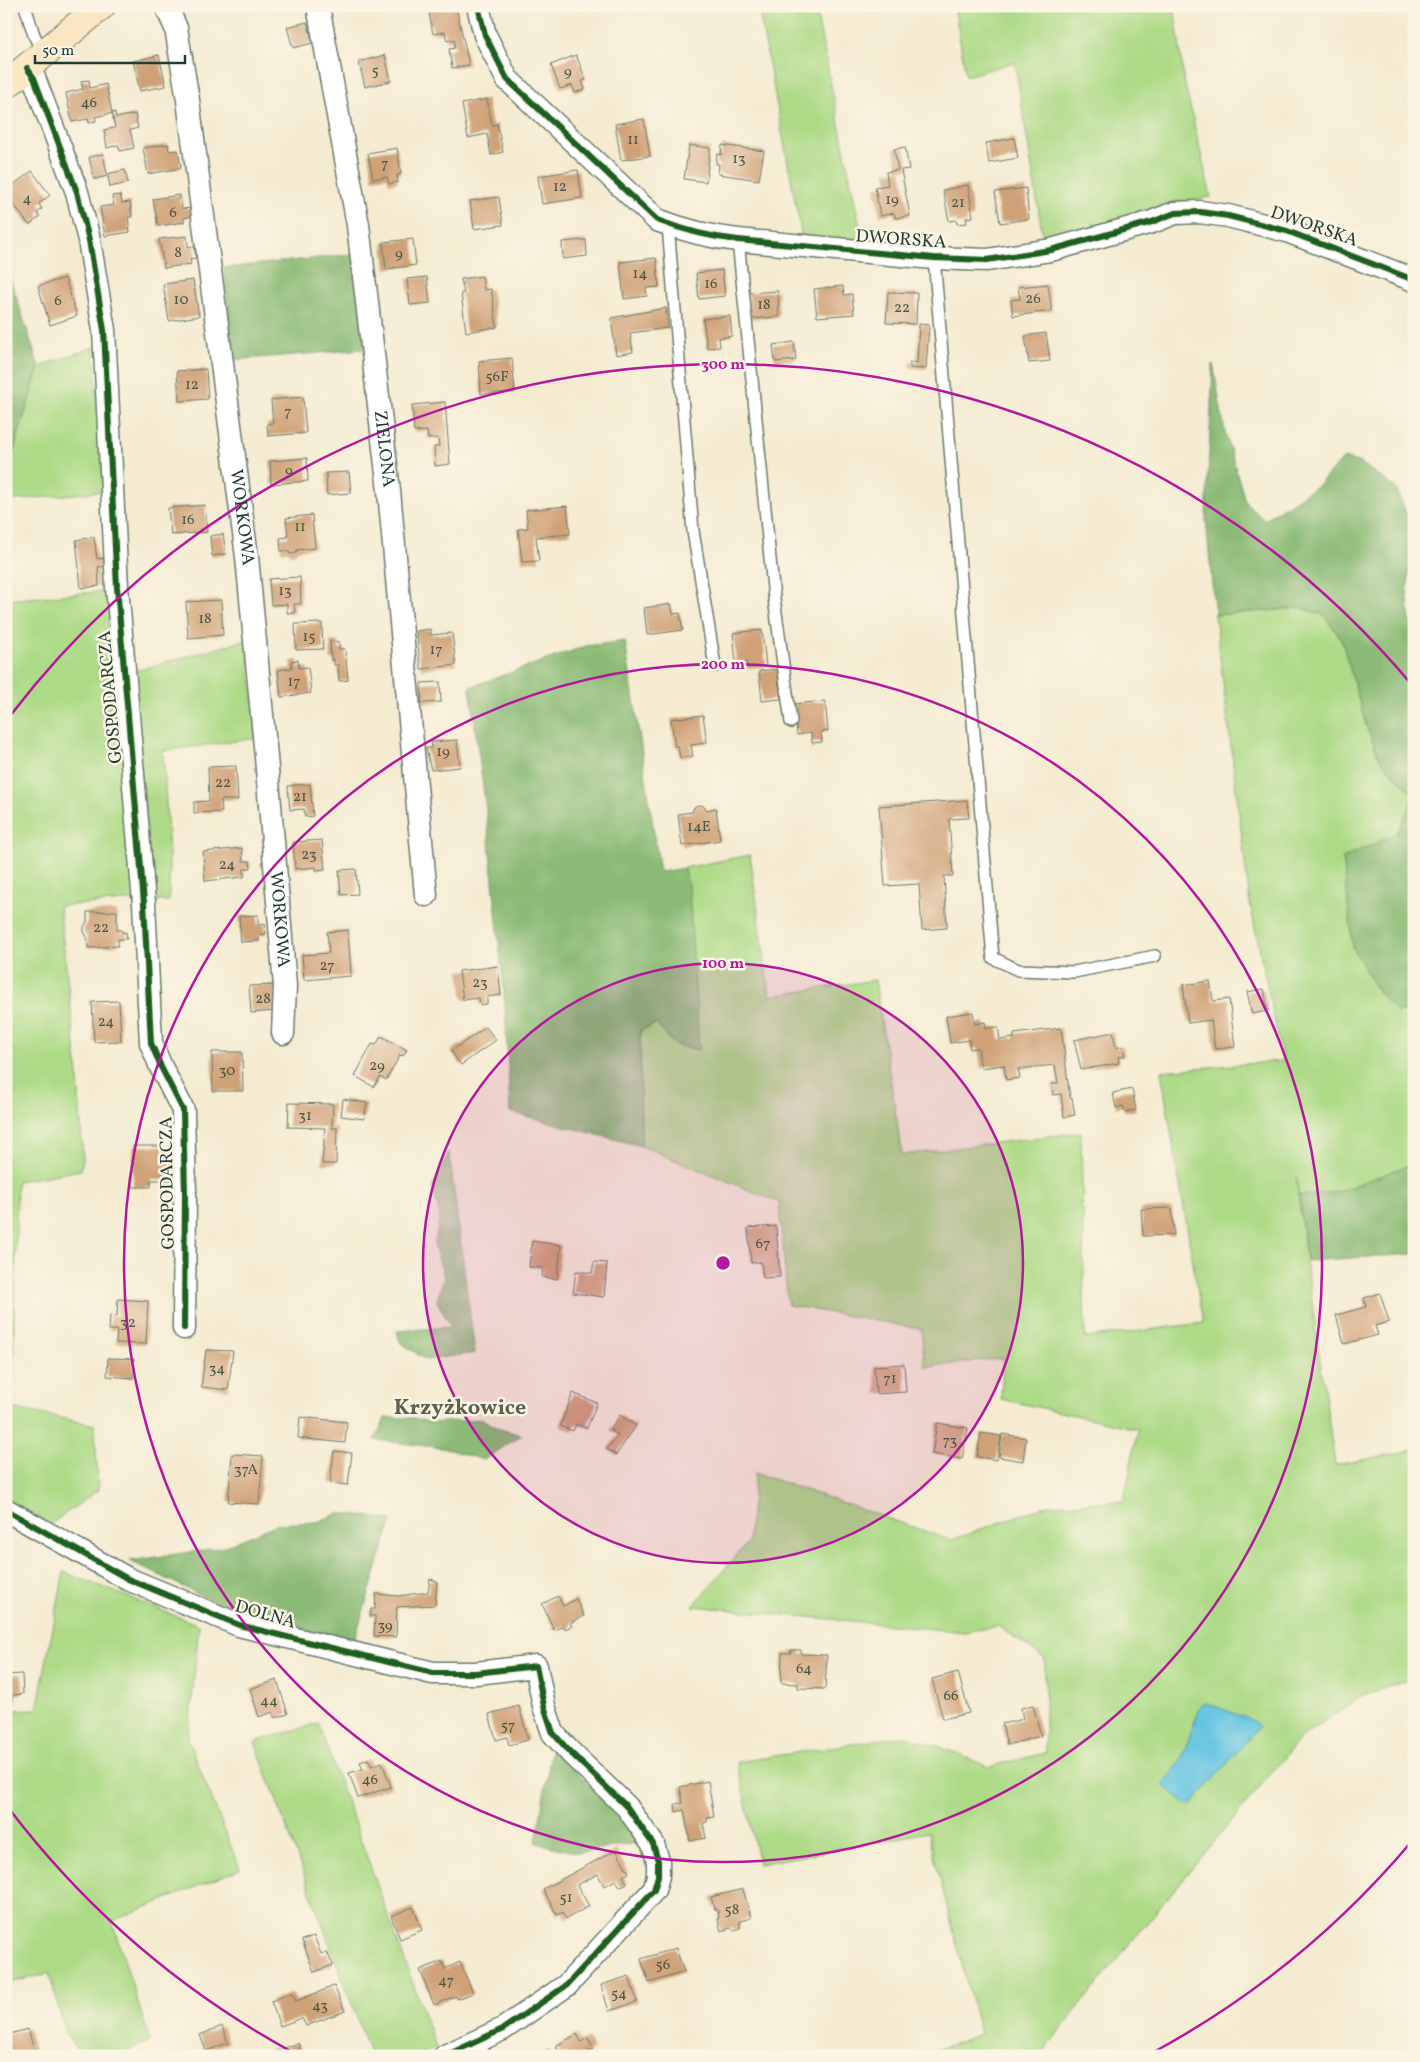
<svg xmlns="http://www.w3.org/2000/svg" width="1420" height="2062" font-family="Vollkorn,serif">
	<rect width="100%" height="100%" fill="#fcf5e5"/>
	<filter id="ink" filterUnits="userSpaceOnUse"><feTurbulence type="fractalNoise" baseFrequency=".02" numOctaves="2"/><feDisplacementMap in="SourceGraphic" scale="10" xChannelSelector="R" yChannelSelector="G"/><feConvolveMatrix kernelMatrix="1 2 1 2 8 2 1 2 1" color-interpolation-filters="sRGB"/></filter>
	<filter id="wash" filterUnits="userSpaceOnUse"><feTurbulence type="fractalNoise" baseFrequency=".0096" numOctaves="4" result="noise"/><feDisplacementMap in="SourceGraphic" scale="20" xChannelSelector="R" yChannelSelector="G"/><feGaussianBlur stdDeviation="1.12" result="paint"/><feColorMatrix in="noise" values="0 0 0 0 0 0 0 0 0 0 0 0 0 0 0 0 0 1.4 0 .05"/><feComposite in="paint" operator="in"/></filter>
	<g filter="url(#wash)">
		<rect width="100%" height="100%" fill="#f4ebd1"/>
		<g fill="#adda87" stroke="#668c5e">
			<polygon points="758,6 815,6 863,242 802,237"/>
			<polygon points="954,6 1174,6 1184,80 1211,197 1169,203 1044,244 1015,62 966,76"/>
			<polygon points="94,347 104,491 6,501 6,476 39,367"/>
			<polygon points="108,591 139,900 59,906 77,1063 83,1159 81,1170 17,1181 12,1408 95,1425 98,1490 51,1524 6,1498 6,600"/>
			<polygon points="1301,608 1322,614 1341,638 1367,728 1381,761 1414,795 1398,833 1343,858 1353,948 1396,1012 1414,1011 1414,1163 1337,1192 1299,1196 1296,1177 1306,1261 1335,1465 1414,1450 1414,1678 1364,1695 1302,1736 1117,1959 1040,2056 920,2056 980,2034 928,1832 759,1864 737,1762 902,1736 938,1746 989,1767 1045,1753 1045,1659 998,1626 965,1632 693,1606 748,1542 755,1473 951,1540 1048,1505 1124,1501 1138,1429 1001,1399 1003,1358 925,1367 921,1329 788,1305 779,1202 641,1146 640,1031 656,1023 675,1045 689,887 684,868 750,855 770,996 875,980 902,1155 1081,1132 1085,1338 1203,1323 1161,1071 1283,1061 1250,904 1215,615"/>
			<polygon points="247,640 257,738 163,751 169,854 169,901 154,901 131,672"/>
			<polygon points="64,1572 199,1625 188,1740 240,1869 112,1921 150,2041 116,2056 81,2056 66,2034 49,1973 6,1984 6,1710 37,1709"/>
			<polygon points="318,1723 436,2047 419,2056 371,2056 255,1742"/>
		</g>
		<g fill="#8aba74" stroke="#547c54">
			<polygon points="355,254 365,349 233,360 224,268"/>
			<polygon points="6,265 39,367 6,476"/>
			<polygon points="1213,364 1225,432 1245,501 1264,520 1317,486 1344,458 1361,463 1396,488 1414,533 1414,548 1407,589 1410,622 1414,628 1414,795 1381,761 1367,728 1341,638 1322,614 1301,608 1215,615 1206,520"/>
			<polygon points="625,641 660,872 684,868 689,887 699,1050 675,1045 656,1024 640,1031 641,1146 510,1112 505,1002 486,810 470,687 586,646"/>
			<polygon points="1414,797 1414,1011 1396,1012 1376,989 1353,948 1343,858 1397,833"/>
			<polygon points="449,1152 475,1353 426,1360 400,1342 397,1331 451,1327 437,1301 444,1276 434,1246 440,1216 432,1188"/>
			<polygon points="1414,1163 1414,1254 1306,1261 1299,1196 1337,1192"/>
			<polygon points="385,1418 413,1418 432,1423 482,1419 500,1429 522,1435 484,1460 443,1448 375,1440"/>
			<polygon points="337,1514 349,1514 392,1520 354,1641 242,1615 130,1561 224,1547 278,1524 317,1522"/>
			<polygon points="552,1746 641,1842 578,1853 536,1843"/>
		</g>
		<polygon fill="#63c4e1" stroke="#41808a" points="1204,1702 1254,1721 1259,1727 1189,1807 1162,1784 1180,1763 1200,1707"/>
		<g id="blocks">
			<g fill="#cfa177">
				<polygon points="440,6 456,6 469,65 452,68 449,49 455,48 454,39 447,41 445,32 433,34 428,8"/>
				<polygon points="307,22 313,43 293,48 287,27"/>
				<polygon points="159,55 166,86 140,91 133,61"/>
				<polygon points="385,55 391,81 365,87 359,62"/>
				<polygon points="576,55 586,80 582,81 585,89 575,93 572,85 560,89 551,65"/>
				<polygon points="89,80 90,88 106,84 112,113 95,117 96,121 89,123 88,119 72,122 66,93 83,89 81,81"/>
				<polygon points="487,99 492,125 497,124 503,152 491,155 487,134 468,138 462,104"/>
				<polygon points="115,112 116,118 135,114 138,128 130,130 134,148 120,151 118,145 107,148 104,130 115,128 112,113"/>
				<polygon points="644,119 650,156 621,160 615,124"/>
				<polygon points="1014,138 1018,158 989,163 986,143"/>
				<polygon points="168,144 169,151 178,150 181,168 148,174 143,148"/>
				<polygon points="689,145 710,148 706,182 684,179"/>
				<polygon points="722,145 764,151 759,180 718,174 719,164 716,164 717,154 721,155"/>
				<polygon points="905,147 909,169 901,170 910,216 895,218 894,213 880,216 875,187 888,185 886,172 898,170 894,149"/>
				<polygon points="397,148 401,174 397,175 398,182 389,184 387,177 373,179 368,153"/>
				<polygon points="103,154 107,174 125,170 128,183 110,187 108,176 94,179 89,157"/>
				<polygon points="578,170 582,198 542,204 538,176"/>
				<polygon points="32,171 50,195 39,204 42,209 37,213 40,217 29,225 6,194 6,190"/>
				<polygon points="968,185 973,217 966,218 967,223 957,224 956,220 949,221 943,190"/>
				<polygon points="1026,188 1029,219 1000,223 995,192"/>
				<polygon points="120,195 122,203 130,202 132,217 128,217 130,232 105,236 100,207 114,205 112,196"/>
				<polygon points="180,195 182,209 191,208 192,216 184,218 184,222 158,226 153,199"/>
				<polygon points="499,197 503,225 474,229 470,201"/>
				<polygon points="187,236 188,247 194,246 196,258 190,259 191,264 164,268 159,239"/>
				<polygon points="413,239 416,265 386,269 383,242"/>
				<polygon points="586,240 587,256 563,259 562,242"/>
				<polygon points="656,258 659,287 646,288 647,296 624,299 620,262"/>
				<polygon points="722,270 725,296 699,299 696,273"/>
				<polygon points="482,276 484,290 491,289 497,327 466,332 461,293 464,293 461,279"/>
				<polygon points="427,277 430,303 410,305 407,279"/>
				<polygon points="65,278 77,316 50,325 38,286"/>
				<polygon points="193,280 199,316 169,321 163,284"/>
				<polygon points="1048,284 1052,311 1013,316 1011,300 1020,299 1018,287"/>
				<polygon points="843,286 844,295 852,294 854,314 817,317 814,289"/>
				<polygon points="778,291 779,317 750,319 748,293"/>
				<polygon points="888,292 917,293 916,324 886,323"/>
				<polygon points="666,308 668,328 630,333 633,352 616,355 611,318"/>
				<polygon points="730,316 732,336 719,338 720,347 707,348 703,319"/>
				<polygon points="919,324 929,325 926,369 910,368 910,362 917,363"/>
				<polygon points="1046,333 1050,361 1029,363 1025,336"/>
				<polygon points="794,342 796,360 775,362 773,345"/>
				<polygon points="512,358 515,392 481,394 479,361"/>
				<polygon points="206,369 208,399 179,401 177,371"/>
				<polygon points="303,397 306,433 268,436 267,424 273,423 271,400"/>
				<polygon points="445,402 450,464 435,466 434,447 439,446 438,438 428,439 427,431 414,432 412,405"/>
				<polygon points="307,458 308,481 271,484 270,461"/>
				<polygon points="349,472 351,493 327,495 326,473"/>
				<polygon points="205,505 207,532 171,535 168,508"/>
				<polygon points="567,506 570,534 536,537 539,561 522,562 518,529 528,528 526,510"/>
				<polygon points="312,515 315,548 297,550 296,553 290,554 288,551 281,551 280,538 288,537 286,518"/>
				<polygon points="223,534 226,554 212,556 210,536"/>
				<polygon points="94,537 97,559 106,558 106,566 98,567 99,586 81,588 76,540"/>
				<polygon points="300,577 301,604 294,604 295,613 287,613 287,604 271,605 269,579"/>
				<polygon points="221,600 223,635 188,638 186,602"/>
				<polygon points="671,604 673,614 680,613 683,630 647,635 644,608"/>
				<polygon points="322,623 323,649 296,650 295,624"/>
				<polygon points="430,629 431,635 452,633 456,665 421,669 416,631"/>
				<polygon points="762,630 766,666 747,668 746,661 736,662 733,633"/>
				<polygon points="330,641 339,642 339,649 345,649 348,680 339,681 338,665 334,665 334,660 331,660"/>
				<polygon points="298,660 299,668 308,667 311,693 281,697 278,670 292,668 291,661"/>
				<polygon points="777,669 781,699 762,701 759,671"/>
				<polygon points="440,682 441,702 422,703 421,683"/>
				<polygon points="825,701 828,731 821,732 822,742 812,743 811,733 797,735 794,704"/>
				<polygon points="703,715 707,743 691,745 693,756 680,758 678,746 675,747 671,719"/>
				<polygon points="457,740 460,767 431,770 426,748 432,748 431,742"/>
				<polygon points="236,766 238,800 221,800 222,812 194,813 194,802 209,801 208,767"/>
				<polygon points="310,784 313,816 305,817 304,809 290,810 288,786"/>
				<polygon points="967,800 969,818 949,819 953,876 944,876 947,928 922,930 919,884 885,886 879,806"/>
				<polygon points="702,805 707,810 716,808 720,840 682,846 678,814 692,812 695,806"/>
				<polygon points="322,840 325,869 316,870 316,867 295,869 293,842"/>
				<polygon points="242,848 243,861 250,861 251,868 244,869 244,877 205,881 203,852"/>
				<polygon points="356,869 358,894 341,895 339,870"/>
				<polygon points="117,911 117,930 122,930 122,933 126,932 127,939 118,939 118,946 88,948 87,937 84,932 84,927 87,922 87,912"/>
				<polygon points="258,915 258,925 265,924 266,934 259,935 259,941 241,942 239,916"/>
				<polygon points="348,930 351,976 304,980 302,955 329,953 327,932"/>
				<polygon points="498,966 501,995 487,997 487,1004 480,1005 479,998 463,1000 459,971"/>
				<polygon points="1210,981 1213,1001 1229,999 1235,1047 1215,1049 1211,1020 1188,1023 1183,985"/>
				<polygon points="275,985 276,1011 251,1013 249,986"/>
				<polygon points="1264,989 1268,1011 1252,1014 1247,992"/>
				<polygon points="119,1001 121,1041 94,1042 92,1002"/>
				<polygon points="973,1012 975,1024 985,1022 986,1028 998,1027 1000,1040 1014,1038 1014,1034 1061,1028 1070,1098 1072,1098 1075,1115 1064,1117 1061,1094 1053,1095 1052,1084 1058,1083 1055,1065 1018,1069 1020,1078 1006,1080 1004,1065 981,1068 978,1048 970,1049 969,1040 950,1043 946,1016"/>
				<polygon points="486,1027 496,1040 461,1065 451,1051"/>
				<polygon points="1113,1032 1116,1048 1123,1046 1125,1056 1118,1057 1119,1063 1081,1070 1074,1040"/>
				<polygon points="381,1036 407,1050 403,1056 400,1055 386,1080 380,1077 374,1087 355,1076 372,1044 376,1045"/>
				<polygon points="212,1052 242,1052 243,1091 213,1091"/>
				<polygon points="1132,1089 1136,1110 1125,1112 1123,1106 1116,1108 1113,1093"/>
				<polygon points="343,1099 367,1103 364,1119 341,1116"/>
				<polygon points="289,1103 333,1104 332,1128 337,1128 336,1164 322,1164 325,1128 288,1127"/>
				<polygon points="133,1146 163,1146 163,1154 172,1154 172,1180 151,1180 151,1187 133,1187"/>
				<polygon points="1172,1208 1174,1235 1143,1236 1141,1209"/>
				<polygon points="776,1226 780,1277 763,1278 761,1262 751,1263 748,1228"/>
				<polygon points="532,1241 561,1245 557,1279 542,1277 543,1268 529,1267"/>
				<polygon points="594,1262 607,1263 604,1297 573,1293 576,1271 592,1273"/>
				<polygon points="1380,1293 1389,1322 1375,1326 1378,1335 1344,1344 1336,1315 1366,1307 1364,1298"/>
				<polygon points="118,1299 148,1301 146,1344 116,1343 117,1330 109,1330 110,1315 117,1316"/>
				<polygon points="206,1350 233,1351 228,1390 201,1387"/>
				<polygon points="108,1358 134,1359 133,1378 107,1376"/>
				<polygon points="904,1364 906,1392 876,1394 874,1366"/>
				<polygon points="573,1393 597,1403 587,1428 576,1424 573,1431 560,1426"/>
				<polygon points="620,1415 636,1426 616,1455 607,1449 618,1435 610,1430"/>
				<polygon points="300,1417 347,1422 345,1443 298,1438"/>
				<polygon points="937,1423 968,1428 962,1459 932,1454"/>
				<polygon points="981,1433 1001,1436 997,1460 977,1457"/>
				<polygon points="1002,1434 1026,1438 1023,1461 999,1457"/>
				<polygon points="334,1451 352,1453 348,1485 330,1483"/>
				<polygon points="232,1454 263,1456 259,1504 228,1502"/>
				<polygon points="430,1579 437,1581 435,1605 397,1607 396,1637 374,1636 375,1616 370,1616 371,1609 375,1609 376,1594 398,1596 428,1592"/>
				<polygon points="558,1596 563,1606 576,1599 584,1616 570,1623 572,1626 565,1629 564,1626 554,1630 542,1604"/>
				<polygon points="791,1650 801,1650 801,1654 827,1655 825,1689 798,1688 798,1684 781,1683 782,1653 791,1653"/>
				<polygon points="958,1672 969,1713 943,1719 932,1679"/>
				<polygon points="22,1674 23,1694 12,1695 13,1703 6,1703 6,1675"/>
				<polygon points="277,1680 288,1714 275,1718 273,1712 259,1717 250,1689"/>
				<polygon points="1033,1705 1041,1736 1007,1745 1002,1724 1023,1719 1021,1708"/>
				<polygon points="519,1706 528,1740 509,1745 507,1737 496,1740 489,1714"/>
				<polygon points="368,1759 371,1766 382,1762 391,1787 358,1798 349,1773 363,1769 360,1762"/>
				<polygon points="708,1781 714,1817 707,1818 707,1822 703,1823 706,1838 690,1841 684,1810 676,1812 675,1804 683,1803 680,1787"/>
				<polygon points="616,1850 629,1873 623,1876 627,1883 620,1887 616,1880 604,1886 598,1874 577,1885 589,1906 566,1919 562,1912 557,1915 543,1889"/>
				<polygon points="743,1889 751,1918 740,1921 740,1928 735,1930 731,1928 721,1931 718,1920 719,1916 718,1911 714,1908 711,1897"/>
				<polygon points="413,1907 422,1930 400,1939 391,1916"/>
				<polygon points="314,1936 321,1954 327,1952 333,1965 314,1972 302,1940"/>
				<polygon points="676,1948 684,1972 649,1983 641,1959"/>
				<polygon points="442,1961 445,1969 460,1962 473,1993 457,1999 456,1996 434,2005 420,1970"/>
				<polygon points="629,1976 637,2002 609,2011 601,1985"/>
				<polygon points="334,1986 345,2011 306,2026 302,2018 280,2026 271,2001 292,1993 296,2001"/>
				<polygon points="222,2026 228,2043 206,2051 200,2035"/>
				<polygon points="28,2029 36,2056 6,2056 6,2035"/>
				<polygon points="577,2034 581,2042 588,2038 594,2049 587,2052 589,2056 561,2056 556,2046"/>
				<polygon points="298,2043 303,2056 264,2056"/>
				<polygon points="548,2050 551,2056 537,2056"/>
			</g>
		</g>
	</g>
	<g filter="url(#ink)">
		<use href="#blocks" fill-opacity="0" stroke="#6a7a6b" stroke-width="1"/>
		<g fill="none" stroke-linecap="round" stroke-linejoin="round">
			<g stroke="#6a7a6b" stroke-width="14">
				<g id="service">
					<polyline points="25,6 34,35 43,53"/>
					<polyline points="668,225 693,531 715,666"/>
					<polyline points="738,240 774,598 791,722"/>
					<polyline points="934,258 993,958 1018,970 1074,972 1155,956"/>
				</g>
			</g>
			<g stroke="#6a7a6b" stroke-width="25">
				<g id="minor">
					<path id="s1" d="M 166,6 L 176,28 L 188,100 L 247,557 L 266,757 L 285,986 L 283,1033"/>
					<path id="s2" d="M 318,6 L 358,225 L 389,491 L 426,895"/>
					<path d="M 478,6 L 485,35 L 507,79 L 657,220 C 683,230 709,237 738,240 L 934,258 L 987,260 L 1051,250 L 1152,222 L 1175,213 L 1200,212 L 1228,216 L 1287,231 L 1414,280"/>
					<polyline points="27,68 34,78 77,192 89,240 104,330 117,587 144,903 151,1043 161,1067 183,1110 185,1193 184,1328"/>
					<polyline points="6,1510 128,1579 239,1625 433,1673 476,1673 536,1666 544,1706 553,1733 569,1751 627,1807 653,1844 658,1861 658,1876 654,1890 567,1985 503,2029 445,2056"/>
				</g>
			</g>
			<g stroke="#6a7a6b" stroke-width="30">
				<polyline id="secondary" points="6,85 101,6"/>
			</g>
			<use href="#service" stroke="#fff" stroke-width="11"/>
			<use href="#minor" stroke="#fff" stroke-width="22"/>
			<use href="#secondary" stroke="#fbe6c4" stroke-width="28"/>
			<g stroke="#fcf5e5" stroke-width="9">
				<g id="cycleway">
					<path d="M 478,6 L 485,35 L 507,79 L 657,220 C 683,230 709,237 738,240 L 934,258 L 987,260 L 1051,250 L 1152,222 L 1175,213 L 1200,212 L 1228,216 L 1287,231 L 1414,280"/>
					<polyline points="27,68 34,78 77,192 89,240 104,330 117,587 144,903 151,1043 161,1067 183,1110 185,1193 184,1328"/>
					<polyline points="6,1510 128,1579 239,1625 433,1673 476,1673 536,1666 544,1706 553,1733 569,1751 627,1807 653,1844 658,1861 658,1876 654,1890 567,1985 503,2029 445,2056"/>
				</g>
			</g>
			<use href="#cycleway" stroke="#1b5e20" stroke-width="6"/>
		</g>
	</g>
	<circle cx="723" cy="1263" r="300" fill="#b5179e" fill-opacity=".12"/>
	<g fill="none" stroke="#b5179e" stroke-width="2.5">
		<circle cx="723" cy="1263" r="300"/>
		<circle cx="723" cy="1263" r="599"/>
		<path d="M1412 1841A899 899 0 0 1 1152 2053M294 2053A899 899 0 0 1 10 1810M10 716A899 899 0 0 1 1412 685"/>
	</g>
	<g text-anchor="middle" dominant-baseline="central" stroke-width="5" stroke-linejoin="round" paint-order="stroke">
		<g font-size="15" fill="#4b5645">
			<text x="375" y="71">5</text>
			<text x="568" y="72">9</text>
			<text x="89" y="103">46</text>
			<text x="633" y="140">11</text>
			<text x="739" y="159">13</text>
			<text x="385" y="164">7</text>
			<text x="560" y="187">12</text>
			<text x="27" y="199">4</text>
			<text x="892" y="200">19</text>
			<text x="958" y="203">21</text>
			<text x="173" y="213">6</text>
			<text x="178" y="253">8</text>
			<text x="399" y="254">9</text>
			<text x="640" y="274">14</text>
			<text x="711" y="284">16</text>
			<text x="1033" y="299">26</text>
			<text x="181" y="300">10</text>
			<text x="58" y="301">6</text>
			<text x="764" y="305">18</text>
			<text x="902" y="308">22</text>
			<text x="497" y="377">56F</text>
			<text x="192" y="385">12</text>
			<text x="288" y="412">7</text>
			<text x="289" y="471">9</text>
			<text x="188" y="520">16</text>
			<text x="300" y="527">11</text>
			<text x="285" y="591">13</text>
			<text x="205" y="619">18</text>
			<text x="309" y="637">15</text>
			<text x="436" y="650">17</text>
			<text x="294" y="682">17</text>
			<text x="443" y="752">19</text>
			<text x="223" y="783">22</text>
			<text x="300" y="797">21</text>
			<text x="699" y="827">14E</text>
			<text x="309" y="855">23</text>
			<text x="227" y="865">24</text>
			<text x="101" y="928">22</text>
			<text x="327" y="966">27</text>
			<text x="480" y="983">23</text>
			<text x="263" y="999">28</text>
			<text x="106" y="1022">24</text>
			<text x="377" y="1066">29</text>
			<text x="227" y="1071">30</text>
			<text x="305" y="1116">31</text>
			<text x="763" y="1244">67</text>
			<text x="128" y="1323">32</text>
			<text x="217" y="1369">34</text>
			<text x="890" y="1379">71</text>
			<text x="950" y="1441">73</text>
			<text x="246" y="1470">37A</text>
			<text x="385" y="1626">39</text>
			<text x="804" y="1669">64</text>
			<text x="951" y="1696">66</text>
			<text x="269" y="1701">44</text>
			<text x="508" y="1726">57</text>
			<text x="370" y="1780">46</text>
			<text x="566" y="1898">51</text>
			<text x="732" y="1910">58</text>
			<text x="663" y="1965">56</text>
			<text x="446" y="1981">47</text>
			<text x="619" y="1994">54</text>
			<text x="320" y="2006">43</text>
		</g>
		<g font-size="18" fill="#1f3d34" stroke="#fcf5e5">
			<text transform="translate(1314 227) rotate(19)">DWORSKA</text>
			<text transform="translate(901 240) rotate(4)">DWORSKA</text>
			<text stroke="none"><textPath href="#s2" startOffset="448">ZIELONA</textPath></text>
			<text stroke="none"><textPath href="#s1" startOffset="518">WORKOWA</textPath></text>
			<text transform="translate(111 697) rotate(-95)">GOSPODARCZA</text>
			<text stroke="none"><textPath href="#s1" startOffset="922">WORKOWA</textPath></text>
			<text transform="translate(168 1183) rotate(-91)">GOSPODARCZA</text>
			<text transform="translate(265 1615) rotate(16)">DOLNA</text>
		</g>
		<g font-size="22" font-weight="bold" fill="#5d604b" stroke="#fcf5e5">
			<text x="460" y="1408">Krzyżkowice</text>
		</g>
	</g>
	<circle cx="723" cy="1263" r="8" fill="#b5179e" stroke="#fcf5e5" stroke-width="2.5"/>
	<g font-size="15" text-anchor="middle" font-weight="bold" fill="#b5179e" stroke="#fcf5e5" stroke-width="5" stroke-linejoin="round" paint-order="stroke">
		<text x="723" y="369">300 m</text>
		<text x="723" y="669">200 m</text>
		<text x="723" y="968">100 m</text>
	</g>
	<rect width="1420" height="2062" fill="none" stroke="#fcf5e5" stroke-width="25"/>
	<path d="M35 55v8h150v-8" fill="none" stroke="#1f3d34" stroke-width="2.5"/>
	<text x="42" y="55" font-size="15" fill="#1f3d34" stroke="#fcf5e5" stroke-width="4" paint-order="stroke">50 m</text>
</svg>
